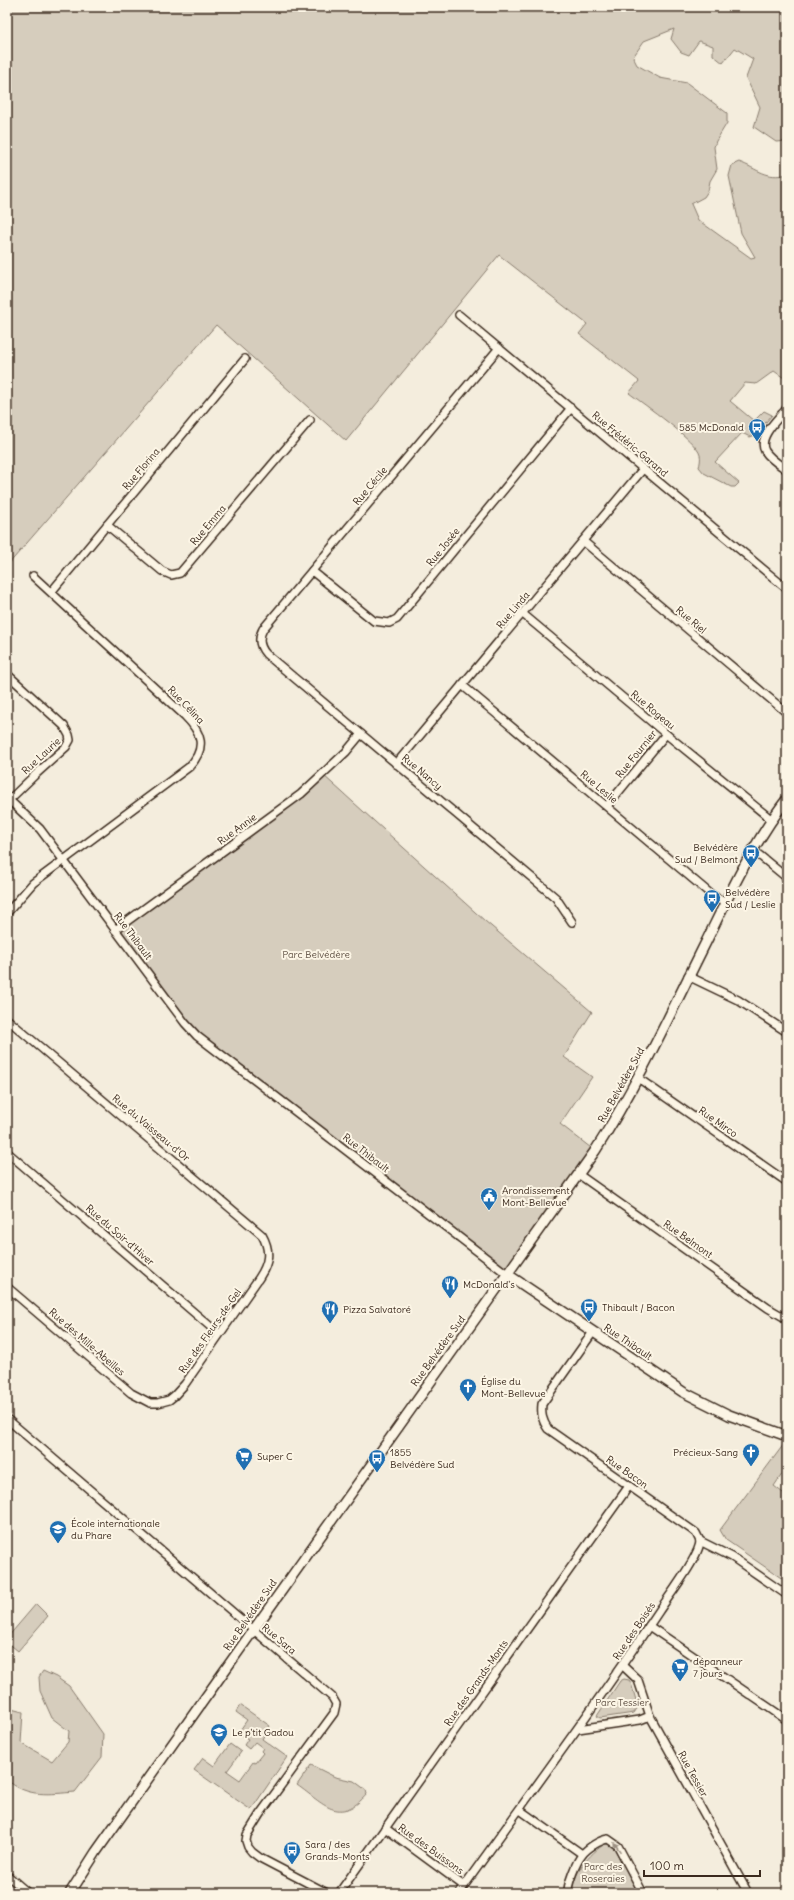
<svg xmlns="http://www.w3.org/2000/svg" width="794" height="1900" font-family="Delius,sans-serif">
	<rect width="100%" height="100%" fill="#f4eddd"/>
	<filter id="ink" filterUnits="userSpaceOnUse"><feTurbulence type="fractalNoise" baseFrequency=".025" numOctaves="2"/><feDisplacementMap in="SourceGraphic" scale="8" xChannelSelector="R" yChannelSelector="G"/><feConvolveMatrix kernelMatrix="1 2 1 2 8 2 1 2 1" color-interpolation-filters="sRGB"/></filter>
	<g filter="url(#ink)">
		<g fill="#d6cdbd" stroke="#887c6e">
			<path d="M 7,7 L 787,7 L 787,141 L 776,142 L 754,127 L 760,107 L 746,78 L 753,59 L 735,48 L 723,63 L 713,55 L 713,46 L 699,41 L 689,55 L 681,52 L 671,39 L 674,29 L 644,41 L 633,57 L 637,65 L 660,78 L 687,83 L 727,113 L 727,123 L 716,141 L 714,147 L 717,169 L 710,181 L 708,191 L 704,197 L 691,204 L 698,220 L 751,258 L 755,257 L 741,233 L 729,176 L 732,165 L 739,162 C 758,169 767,180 787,174 L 787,380 L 774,371 L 756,384 L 745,383 L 730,401 L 754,421 L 764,411 L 772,415 L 755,435 L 750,437 L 742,433 L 715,462 L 739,483 L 735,487 L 731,487 L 704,473 L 699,467 C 700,464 701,458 700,455 C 697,441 642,403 629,393 L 639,381 L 579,334 L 587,324 L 499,255 L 346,441 L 216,325 L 7,566 Z"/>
			<polygon points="323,775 485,921 592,1012 564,1057 592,1077 560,1124 595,1151 507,1274 203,1041 115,930"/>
			<polygon points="784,1444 787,1445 787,1467 774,1486 787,1496 787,1582 726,1540 720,1530"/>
			<polygon points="36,1604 48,1616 18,1651 7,1642 7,1638"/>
			<path d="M 43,1671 L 56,1677 L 69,1686 L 103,1734 L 102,1757 L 75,1792 C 50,1794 28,1798 7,1780 L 7,1708 L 23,1712 L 21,1743 L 52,1761 L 68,1742 L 69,1731 L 52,1718 L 40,1691 L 39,1677 Z"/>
			<polygon points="624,1679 629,1680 631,1683 638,1707 634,1713 600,1718 597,1716 620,1681"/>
			<polygon points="240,1705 270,1726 262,1739 287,1757 251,1810 194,1770 203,1758 214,1766 230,1744 241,1752 227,1771 240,1780 253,1762 255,1763 263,1753 261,1751 263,1748 255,1742 249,1749 244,1745 248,1739 238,1733 247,1720 236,1712"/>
			<path d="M 311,1765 L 335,1777 L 354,1781 L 366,1790 L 367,1794 C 339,1826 324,1804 297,1785 Z"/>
			<path d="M 605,1844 L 610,1844 L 614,1848 L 638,1893 L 573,1893 C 570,1876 591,1852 605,1844 Z"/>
		</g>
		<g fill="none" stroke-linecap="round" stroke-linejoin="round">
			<g stroke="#3b2a1e" stroke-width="10">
				<g id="minor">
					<polyline points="459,315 787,589"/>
					<path d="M 499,348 L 263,629 C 258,638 259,646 266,654 L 556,898 L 572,922"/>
					<path d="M 787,408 C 779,418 757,437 765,451 C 770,459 780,465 787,470"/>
					<polyline points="107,525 162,571 171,575 180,573 310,420"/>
					<polyline points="583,541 787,713"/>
					<polyline points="312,571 374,621 389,623 397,619 571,408"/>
					<polyline points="52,591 245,359"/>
					<polyline points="523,614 666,734 772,820"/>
					<polyline points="7,674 64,726 69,735 70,740 66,747 36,774 9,800"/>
					<polyline points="462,685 713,896 725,902"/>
					<polyline points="396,764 643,469"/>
					<polyline points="7,798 40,829 185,1023 197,1036 507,1274"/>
					<polyline points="607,806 666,734"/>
					<polyline points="753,850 787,878"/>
					<path d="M 7,913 L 33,883 L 189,767 C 207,748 202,733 185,716 L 33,576"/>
					<polyline points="115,930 301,794 346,752 361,734"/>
					<polyline points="688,976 738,1000 787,1032"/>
					<path d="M 7,1019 L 262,1235 C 271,1251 269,1263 259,1278 L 185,1384 L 174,1396 L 169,1400 L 158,1403 L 150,1403 L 131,1393 L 7,1287"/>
					<polyline points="638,1078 787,1182"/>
					<polyline points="7,1152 219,1334"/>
					<polyline points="578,1174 768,1308 787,1319"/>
					<path d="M 593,1332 L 542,1404 C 541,1414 542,1420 548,1429 L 692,1530 L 696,1533 L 700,1541 L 732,1557 L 787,1595"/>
					<polyline points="7,1419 332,1697 336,1704 334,1713 260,1814 247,1835 246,1841 248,1847 252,1852 260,1858 327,1893"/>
					<polyline points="649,1626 787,1720"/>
					<polyline points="623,1666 638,1680 650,1716 748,1893"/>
					<polyline points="578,1729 640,1720 650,1716"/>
					<polyline points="520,1810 582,1854"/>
					<polyline points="385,1828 464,1886"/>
					<polyline points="7,1875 28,1893"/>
					<polyline points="339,1893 629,1486"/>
					<path d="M 459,1893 C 526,1799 595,1707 659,1611 C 669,1596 700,1556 700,1541"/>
					<path d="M 568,1893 C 567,1885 576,1862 582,1855 C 587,1848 600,1840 608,1839 L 618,1846 L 643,1893"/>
				</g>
			</g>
			<g stroke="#3b2a1e" stroke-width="12">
				<g id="tertiary">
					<polyline points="507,1274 683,1392 729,1415 787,1436"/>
					<path d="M 70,1893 L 96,1852 L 220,1677 L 595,1151 C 638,1084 671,1012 706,942 C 730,893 753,843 787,799"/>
				</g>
			</g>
			<use href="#minor" stroke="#fcf5e5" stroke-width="7"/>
			<use href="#tertiary" stroke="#fcf5e5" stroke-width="9"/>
		</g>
		<defs><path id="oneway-solid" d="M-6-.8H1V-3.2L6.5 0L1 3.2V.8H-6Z"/></defs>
		<use fill="#9c9082" href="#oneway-solid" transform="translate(617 1847) rotate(-125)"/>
	</g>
	<defs>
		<g id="bus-pin" transform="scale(0.9)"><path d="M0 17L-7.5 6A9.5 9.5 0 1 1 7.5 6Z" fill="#1f6fb2" stroke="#fcf5e5"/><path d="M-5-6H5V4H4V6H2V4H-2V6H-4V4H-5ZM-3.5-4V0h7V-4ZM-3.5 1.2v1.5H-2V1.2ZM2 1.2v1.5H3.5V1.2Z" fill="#fff"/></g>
		<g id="civic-pin" transform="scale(0.9)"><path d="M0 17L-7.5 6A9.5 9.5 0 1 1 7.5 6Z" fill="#1f6fb2" stroke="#fcf5e5"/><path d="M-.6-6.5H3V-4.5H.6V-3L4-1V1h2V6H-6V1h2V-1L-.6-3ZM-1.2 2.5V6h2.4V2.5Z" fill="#fff"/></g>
		<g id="restaurant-pin" transform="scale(0.9)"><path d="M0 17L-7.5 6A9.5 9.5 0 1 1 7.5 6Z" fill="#1f6fb2" stroke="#fcf5e5"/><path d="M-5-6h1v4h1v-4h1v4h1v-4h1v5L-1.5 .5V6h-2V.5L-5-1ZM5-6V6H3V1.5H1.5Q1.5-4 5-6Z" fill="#fff"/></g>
		<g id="church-pin" transform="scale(0.9)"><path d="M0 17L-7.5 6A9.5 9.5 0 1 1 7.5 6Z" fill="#1f6fb2" stroke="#fcf5e5"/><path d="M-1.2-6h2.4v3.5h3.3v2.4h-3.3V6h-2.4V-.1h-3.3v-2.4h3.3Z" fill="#fff"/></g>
		<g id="supermarket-pin" transform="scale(0.9)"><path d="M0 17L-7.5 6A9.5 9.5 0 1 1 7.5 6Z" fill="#1f6fb2" stroke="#fcf5e5"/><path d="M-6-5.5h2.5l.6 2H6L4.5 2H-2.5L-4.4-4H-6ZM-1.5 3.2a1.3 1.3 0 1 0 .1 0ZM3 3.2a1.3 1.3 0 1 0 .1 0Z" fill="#fff"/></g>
		<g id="school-pin" transform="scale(0.9)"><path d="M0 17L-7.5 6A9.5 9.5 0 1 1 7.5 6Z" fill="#1f6fb2" stroke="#fcf5e5"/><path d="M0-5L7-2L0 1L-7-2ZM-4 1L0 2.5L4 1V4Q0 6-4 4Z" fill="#fff"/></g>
	</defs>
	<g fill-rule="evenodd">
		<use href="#bus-pin" x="757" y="427"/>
		<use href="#bus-pin" x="751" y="853"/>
		<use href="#bus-pin" x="712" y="898"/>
		<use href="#civic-pin" x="489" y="1196"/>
		<use href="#restaurant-pin" x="450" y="1284"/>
		<use href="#bus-pin" x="589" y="1307"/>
		<use href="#restaurant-pin" x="330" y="1309"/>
		<use href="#church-pin" x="468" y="1387"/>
		<use href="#church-pin" x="751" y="1452"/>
		<use href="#supermarket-pin" x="244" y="1456"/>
		<use href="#bus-pin" x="377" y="1458"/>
		<use href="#school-pin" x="58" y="1529"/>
		<use href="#supermarket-pin" x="680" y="1667"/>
		<use href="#school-pin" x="219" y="1732"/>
		<use href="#bus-pin" x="292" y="1850"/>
	</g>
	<g text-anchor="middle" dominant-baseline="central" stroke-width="4" stroke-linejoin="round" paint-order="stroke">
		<g font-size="10" fill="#3b2a1e" stroke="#fcf5e5" text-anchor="start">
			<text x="744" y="427" text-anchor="end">585 McDonald</text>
			<text x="738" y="847" text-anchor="end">Belvédère<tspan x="738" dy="12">Sud / Belmont</tspan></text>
			<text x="725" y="892">Belvédère<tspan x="725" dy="12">Sud / Leslie</tspan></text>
			<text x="502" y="1190">Arondissement<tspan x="502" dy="12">Mont-Bellevue</tspan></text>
			<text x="463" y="1284">McDonald's</text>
			<text x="602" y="1307">Thibault / Bacon</text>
			<text x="343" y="1309">Pizza Salvatoré</text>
			<text x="481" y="1381">Église du<tspan x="481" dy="12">Mont-Bellevue</tspan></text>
			<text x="390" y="1452">1855<tspan x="390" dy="12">Belvédère Sud</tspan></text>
			<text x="738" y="1452" text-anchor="end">Précieux-Sang</text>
			<text x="257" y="1456">Super C</text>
			<text x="71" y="1523">École internationale<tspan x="71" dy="12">du Phare</tspan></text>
			<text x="693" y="1661">dépanneur<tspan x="693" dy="12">7 jours</tspan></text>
			<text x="232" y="1732">Le p'tit Gadou</text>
			<text x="305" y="1844">Sara / des<tspan x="305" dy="12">Grands-Monts</tspan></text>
		</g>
		<g font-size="10" fill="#3b2a1e" stroke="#fcf5e5">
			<text transform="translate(630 444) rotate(40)">Rue Frédéric-Garand</text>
			<text transform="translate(141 469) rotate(-50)">Rue Florina</text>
			<text transform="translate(370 486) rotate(-50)">Rue Cécile</text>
			<text transform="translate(208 525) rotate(-50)">Rue Emma</text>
			<text transform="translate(443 547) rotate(-51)">Rue Josée</text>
			<text transform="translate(513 610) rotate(-50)">Rue Linda</text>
			<text transform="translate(691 620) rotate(40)">Rue Riel</text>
			<text transform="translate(186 705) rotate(46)">Rue Célina</text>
			<text transform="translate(653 710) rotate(40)">Rue Rogeau</text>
			<text transform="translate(636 754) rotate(-51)">Rue Fournier</text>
			<text transform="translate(41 756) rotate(-43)">Rue Laurie</text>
			<text transform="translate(422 772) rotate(40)">Rue Nancy</text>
			<text transform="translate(599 787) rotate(40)">Rue Leslie</text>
			<text transform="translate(237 829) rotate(-36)">Rue Annie</text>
			<text transform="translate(133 936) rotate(53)">Rue Thibault</text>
			<text transform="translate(621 1085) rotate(-61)">Rue Belvédère Sud</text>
			<text transform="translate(718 1122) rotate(35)">Rue Mirco</text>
			<text transform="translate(151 1128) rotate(40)">Rue du Vaisseau-d'Or</text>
			<text transform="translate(366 1153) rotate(38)">Rue Thibault</text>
			<text transform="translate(120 1235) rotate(41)">Rue du Soir-d'Hiver</text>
			<text transform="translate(688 1239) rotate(35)">Rue Belmont</text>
			<text transform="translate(210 1331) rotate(-55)">Rue des Fleurs-de-Gel</text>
			<text transform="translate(87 1342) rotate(41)">Rue des Mille-Abeilles</text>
			<text transform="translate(628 1342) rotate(34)">Rue Thibault</text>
			<text transform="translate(438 1351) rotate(-54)">Rue Belvédère Sud</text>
			<text transform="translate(627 1472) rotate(35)">Rue Bacon</text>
			<text transform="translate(250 1615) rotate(-55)">Rue Belvédère Sud</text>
			<text transform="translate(634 1631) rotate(-56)">Rue des Boisés</text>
			<text transform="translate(279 1639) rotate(40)">Rue Sara</text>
			<text transform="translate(476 1683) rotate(-55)">Rue des Grands-Monts</text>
			<text transform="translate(693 1774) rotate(61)">Rue Tessier</text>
			<text transform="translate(431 1849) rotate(36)">Rue des Buissons</text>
		</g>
		<g font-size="10" fill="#625346" stroke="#fcf5e5">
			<text x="316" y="954">Parc Belvédère</text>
			<text x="622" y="1702">Parc Tessier</text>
			<text x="603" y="1866">Parc des<tspan x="603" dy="12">Roseraies</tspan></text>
		</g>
	</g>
	<rect width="794" height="1900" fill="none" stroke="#fcf5e5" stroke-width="24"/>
	<rect x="12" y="12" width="770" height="1876" fill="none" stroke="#3b2a1e" stroke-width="1.5" filter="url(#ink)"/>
	<path d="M644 1870v6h116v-6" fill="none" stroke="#3b2a1e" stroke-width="2"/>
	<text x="650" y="1870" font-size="12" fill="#3b2a1e" stroke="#fcf5e5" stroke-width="3" paint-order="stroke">100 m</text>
</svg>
